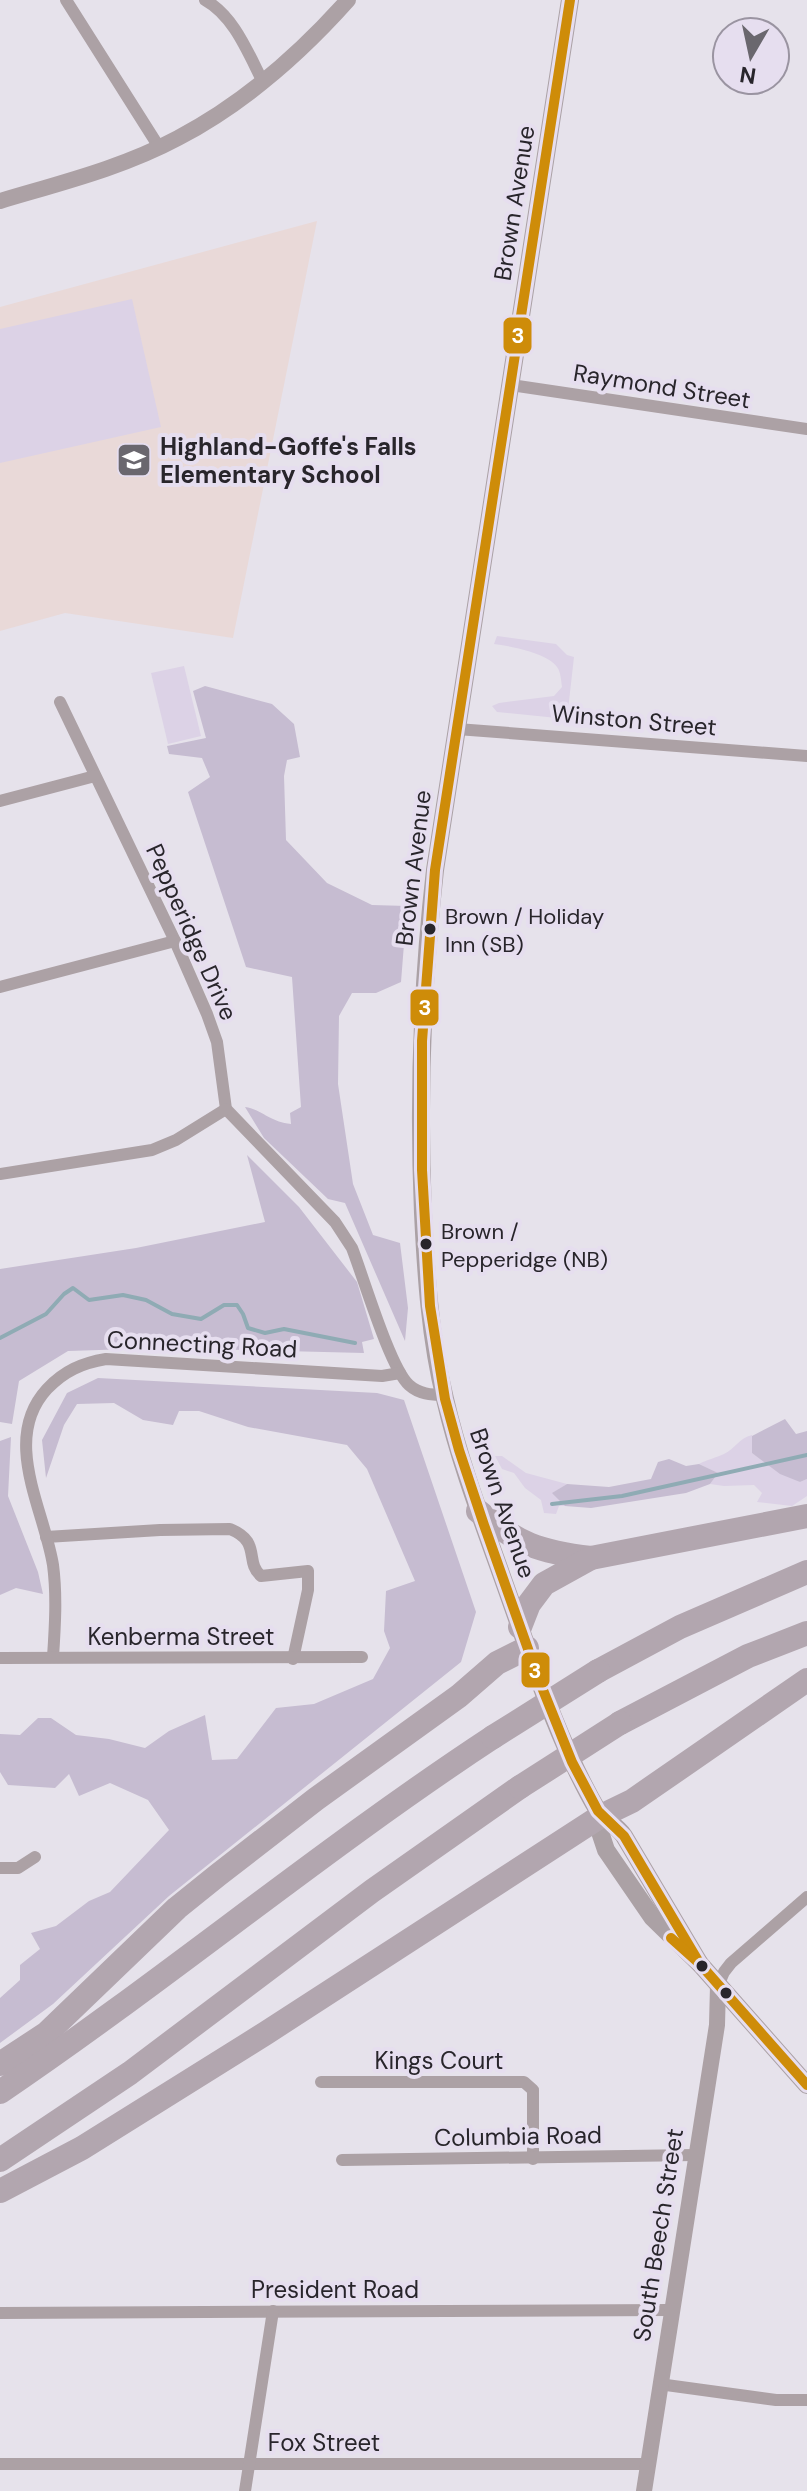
<svg xmlns="http://www.w3.org/2000/svg" width="807" height="2491" font-family="'DM Sans',sans-serif">
	<rect width="100%" height="100%" fill="#e6e2eb"/>
	<polygon fill="#e9d9d8" points="317,221 233,638 65,613 0,631 0,307"/>
	<g fill="#dcd2e6">
		<polygon points="132,299 161,427 0,463 0,329"/>
		<path d="M 497,636 L 556,644 L 567,655 L 574,657 L 567,719 L 497,712 L 492,706 L 499,703 L 554,696 L 562,687 C 561,681 561,672 557,667 C 548,653 510,646 494,644 Z"/>
		<polygon points="184,666 201,736 168,744 151,673"/>
		<path d="M 752,1435 L 752,1453 L 800,1482 L 807,1479 L 807,1496 L 792,1506 L 757,1502 L 762,1493 L 754,1485 L 724,1486 L 710,1484 L 717,1473 L 699,1464 C 708,1459 716,1458 724,1454 C 735,1449 739,1438 752,1435 Z"/>
		<polygon points="495,1456 502,1456 526,1473 567,1484 553,1493 565,1506 559,1506 556,1514 544,1513 541,1500 525,1488 514,1473 502,1469"/>
	</g>
	<g fill="#c6bcd1">
		<path d="M 205,686 L 272,704 L 294,724 L 300,757 L 287,760 L 284,776 L 286,840 L 327,883 L 372,905 L 407,906 L 401,982 L 376,993 L 352,993 L 339,1016 L 338,1084 L 353,1184 L 373,1235 L 400,1243 L 408,1308 L 405,1341 L 345,1203 L 328,1199 L 264,1138 L 245,1107 C 263,1110 268,1121 291,1124 L 290,1113 L 301,1107 L 292,977 L 246,967 L 188,792 L 210,777 L 202,758 L 169,754 L 167,746 L 206,738 L 193,691 Z"/>
		<polygon points="247,1155 299,1207 357,1282 374,1339 362,1342 364,1353 162,1348 68,1351 19,1381 12,1424 0,1422 0,1269 136,1248 265,1222"/>
		<polygon points="98,1378 377,1393 404,1400 476,1612 461,1662 169,1896 53,2004 0,2043 0,1998 20,1980 20,1965 40,1949 31,1933 56,1926 89,1901 110,1892 169,1830 148,1800 110,1783 79,1796 69,1774 55,1788 8,1785 0,1772 0,1734 20,1735 38,1718 51,1718 76,1735 109,1739 145,1748 169,1731 205,1715 212,1760 237,1759 276,1708 314,1704 373,1679 390,1648 384,1631 386,1591 415,1581 367,1469 347,1445 248,1427 199,1411 179,1411 173,1425 143,1420 114,1403 77,1404 64,1425 46,1478 42,1440 67,1393"/>
		<polygon points="785,1419 796,1434 807,1431 807,1479 800,1482 780,1474 752,1453 752,1436"/>
		<polygon points="11,1437 8,1496 38,1572 43,1594 16,1588 0,1595 0,1441"/>
		<polygon points="669,1459 686,1466 699,1464 718,1473 710,1484 686,1493 591,1508 565,1506 552,1493 567,1484 609,1487 651,1479 658,1462"/>
	</g>
	<g fill="none" stroke-linecap="round" stroke-linejoin="round">
		<g stroke="#8fabb4" stroke-width="4">
			<polyline points="0,1338 46,1314 64,1294 73,1288 89,1300 123,1295 146,1300 172,1314 201,1319 224,1305 237,1305 243,1314 248,1328 265,1333 284,1329 355,1343"/>
			<polyline points="552,1504 622,1496 807,1455"/>
		</g>
		<g stroke="#aca1a5" stroke-width="12">
			<polyline points="66,0 159,147"/>
			<path d="M 205,0 C 234,16 248,53 263,82"/>
			<polyline points="511,385 807,429"/>
			<path d="M 60,702 L 175,941 L 207,1014 L 217,1042 L 226,1109 L 335,1222 L 352,1248 C 363,1276 390,1368 409,1385 C 419,1394 431,1395 444,1395"/>
			<polyline points="457,729 807,756"/>
			<polyline points="0,801 95,776"/>
			<polyline points="0,987 175,941"/>
			<polyline points="0,1174 152,1150 176,1140 226,1109"/>
			<path d="M 46,1537 L 160,1530 L 230,1529 C 262,1542 244,1561 261,1576 L 308,1571 L 308,1590 L 293,1659"/>
			<path d="M 53,1657 C 55,1627 57,1595 53,1565 C 44,1509 1,1439 47,1389 C 64,1371 82,1363 106,1359 L 382,1376 L 400,1373"/>
			<polyline points="0,1658 362,1657"/>
			<polyline points="0,1868 18,1868 35,1857"/>
			<polyline points="718,1986 724,1972 731,1963 807,1897"/>
			<polyline points="321,2082 524,2082 533,2090 533,2159"/>
			<polyline points="342,2160 695,2155"/>
			<polyline points="0,2313 671,2310"/>
			<polyline points="659,2384 776,2400 807,2400"/>
			<polyline points="0,2464 648,2464"/>
			<polyline points="245,2491 273,2311"/>
		</g>
		<g stroke="#aca1a5" stroke-width="16">
			<path d="M 0,201 C 60,183 122,168 178,138 C 243,104 299,55 348,0"/>
			<polyline points="644,2491 717,2025 718,1986"/>
		</g>
		<g stroke="#aba1a5" stroke-width="18">
			<path d="M 570,0 L 435,870 C 422,984 418,1098 423,1213 C 426,1275 430,1338 445,1399 C 461,1468 487,1533 510,1599 C 534,1667 562,1750 598,1811 C 604,1821 615,1823 624,1836 L 700,1964"/>
			<polyline points="601,1816 600,1832 606,1850 652,1917 700,1964 807,2085"/>
		</g>
		<g stroke="#b2a6af" stroke-width="24">
			<path d="M 478,1511 C 518,1544 539,1552 591,1558"/>
			<polyline points="520,1627 529,1604 544,1584 591,1558 807,1516"/>
			<polyline points="598,1671 680,1627 807,1572"/>
			<polyline points="620,1723 748,1656 807,1633"/>
			<polyline points="0,2064 47,2033 177,1908 218,1875 316,1799 459,1696 497,1663 527,1648"/>
			<path d="M 0,2092 C 168,1978 324,1848 493,1737"/>
			<polyline points="0,2160 130,2073 372,1891 520,1787"/>
			<polyline points="0,2191 82,2148 266,2033 601,1816 632,1801 807,1680"/>
		</g>
		<g stroke="#b2a6af" stroke-width="24">
			<polyline points="493,1737 598,1671"/>
			<polyline points="520,1787 620,1723"/>
		</g>
		<g stroke="#e6deef" stroke-width="16">
			<g id="bus-1">
				<polyline points="570,0 435,870 422,1041 422,1170 430,1306 445,1399 459,1450 484,1525 539,1680 572,1762 598,1811 624,1836 700,1964"/>
				<polyline points="671,1938 700,1964 807,2085"/>
			</g>
		</g>
		<use href="#bus-1" stroke="#ce8c09" stroke-width="10"/>
	</g>
	<defs>
		<g id="school-square" transform="scale(1.8)"><rect x="-9" y="-9" width="18" height="18" rx="4" fill="#6a676e" stroke="#e6deef"/><path d="M0-5L7-2L0 1L-7-2ZM-4 1L0 2.5L4 1V4Q0 6-4 4Z" fill="#fff"/></g>
	</defs>
	<g fill-rule="evenodd">
		<use href="#school-square" x="134" y="460"/>
	</g>
	<g fill="#28252b" stroke="#e6deef" stroke-width="3">
		<circle cx="430" cy="929" r="7"/>
		<circle cx="426" cy="1244" r="7"/>
		<circle cx="702" cy="1966" r="7"/>
		<circle cx="726" cy="1993" r="7"/>
	</g>
	<g text-anchor="middle" dominant-baseline="central" stroke-width="8" stroke-linejoin="round" paint-order="stroke">
		<g font-size="22" fill="#28252b" stroke="#e6deef" text-anchor="start">
			<text x="445" y="916">Brown / Holiday<tspan x="445" dy="28">Inn (SB)</tspan></text>
			<text x="441" y="1231">Brown /<tspan x="441" dy="28">Pepperidge (NB)</tspan></text>
		</g>
		<g font-size="24" fill="#28252b" stroke="#e6deef">
			<text transform="translate(514 203) rotate(-81)">Brown Avenue</text>
			<text transform="translate(662 386) rotate(9)">Raymond Street</text>
			<text transform="translate(634 720) rotate(5)">Winston Street</text>
			<text transform="translate(413 868) rotate(-83)">Brown Avenue</text>
			<text transform="translate(192 932) rotate(66)">Pepperidge Drive</text>
			<text transform="translate(202 1344) rotate(3)">Connecting Road</text>
			<text transform="translate(503 1503) rotate(71)">Brown Avenue</text>
			<text x="181" y="1636">Kenberma Street</text>
			<text x="439" y="2060">Kings Court</text>
			<text transform="translate(518 2136) rotate(-1)">Columbia Road</text>
			<text transform="translate(658 2235) rotate(-81)">South Beech Street</text>
			<text x="335" y="2289">President Road</text>
			<text x="324" y="2442">Fox Street</text>
		</g>
		<g font-size="24" font-weight="bold" fill="#28252b" stroke="#e6deef" text-anchor="start">
			<text x="160" y="446">Highland-Goffe's Falls<tspan x="160" dy="28">Elementary School</tspan></text>
		</g>
	</g>
	<g stroke="#e6deef" stroke-width="3">
		<rect x="502" y="316" width="31" height="39" rx="8" fill="#ce8c09"/>
		<rect x="409" y="988" width="31" height="39" rx="8" fill="#ce8c09"/>
		<rect x="520" y="1651" width="31" height="38" rx="8" fill="#ce8c09"/>
	</g>
	<g font-size="22" text-anchor="middle" font-weight="bold" fill="#fff">
		<text x="518" y="343">3</text>
		<text x="425" y="1015">3</text>
		<text x="535" y="1678">3</text>
	</g>
	<g transform="translate(751 56) rotate(189)"><circle r="38" fill="#e6deef" stroke="#9a94a1" stroke-width="2"/>
	<path d="M0-6L14 30L0 20L-14 30Z" fill="#6a676e"/>
	<text y="-12" font-size="22" font-weight="bold" text-anchor="middle" fill="#28252b">N</text>
	</g>
</svg>
